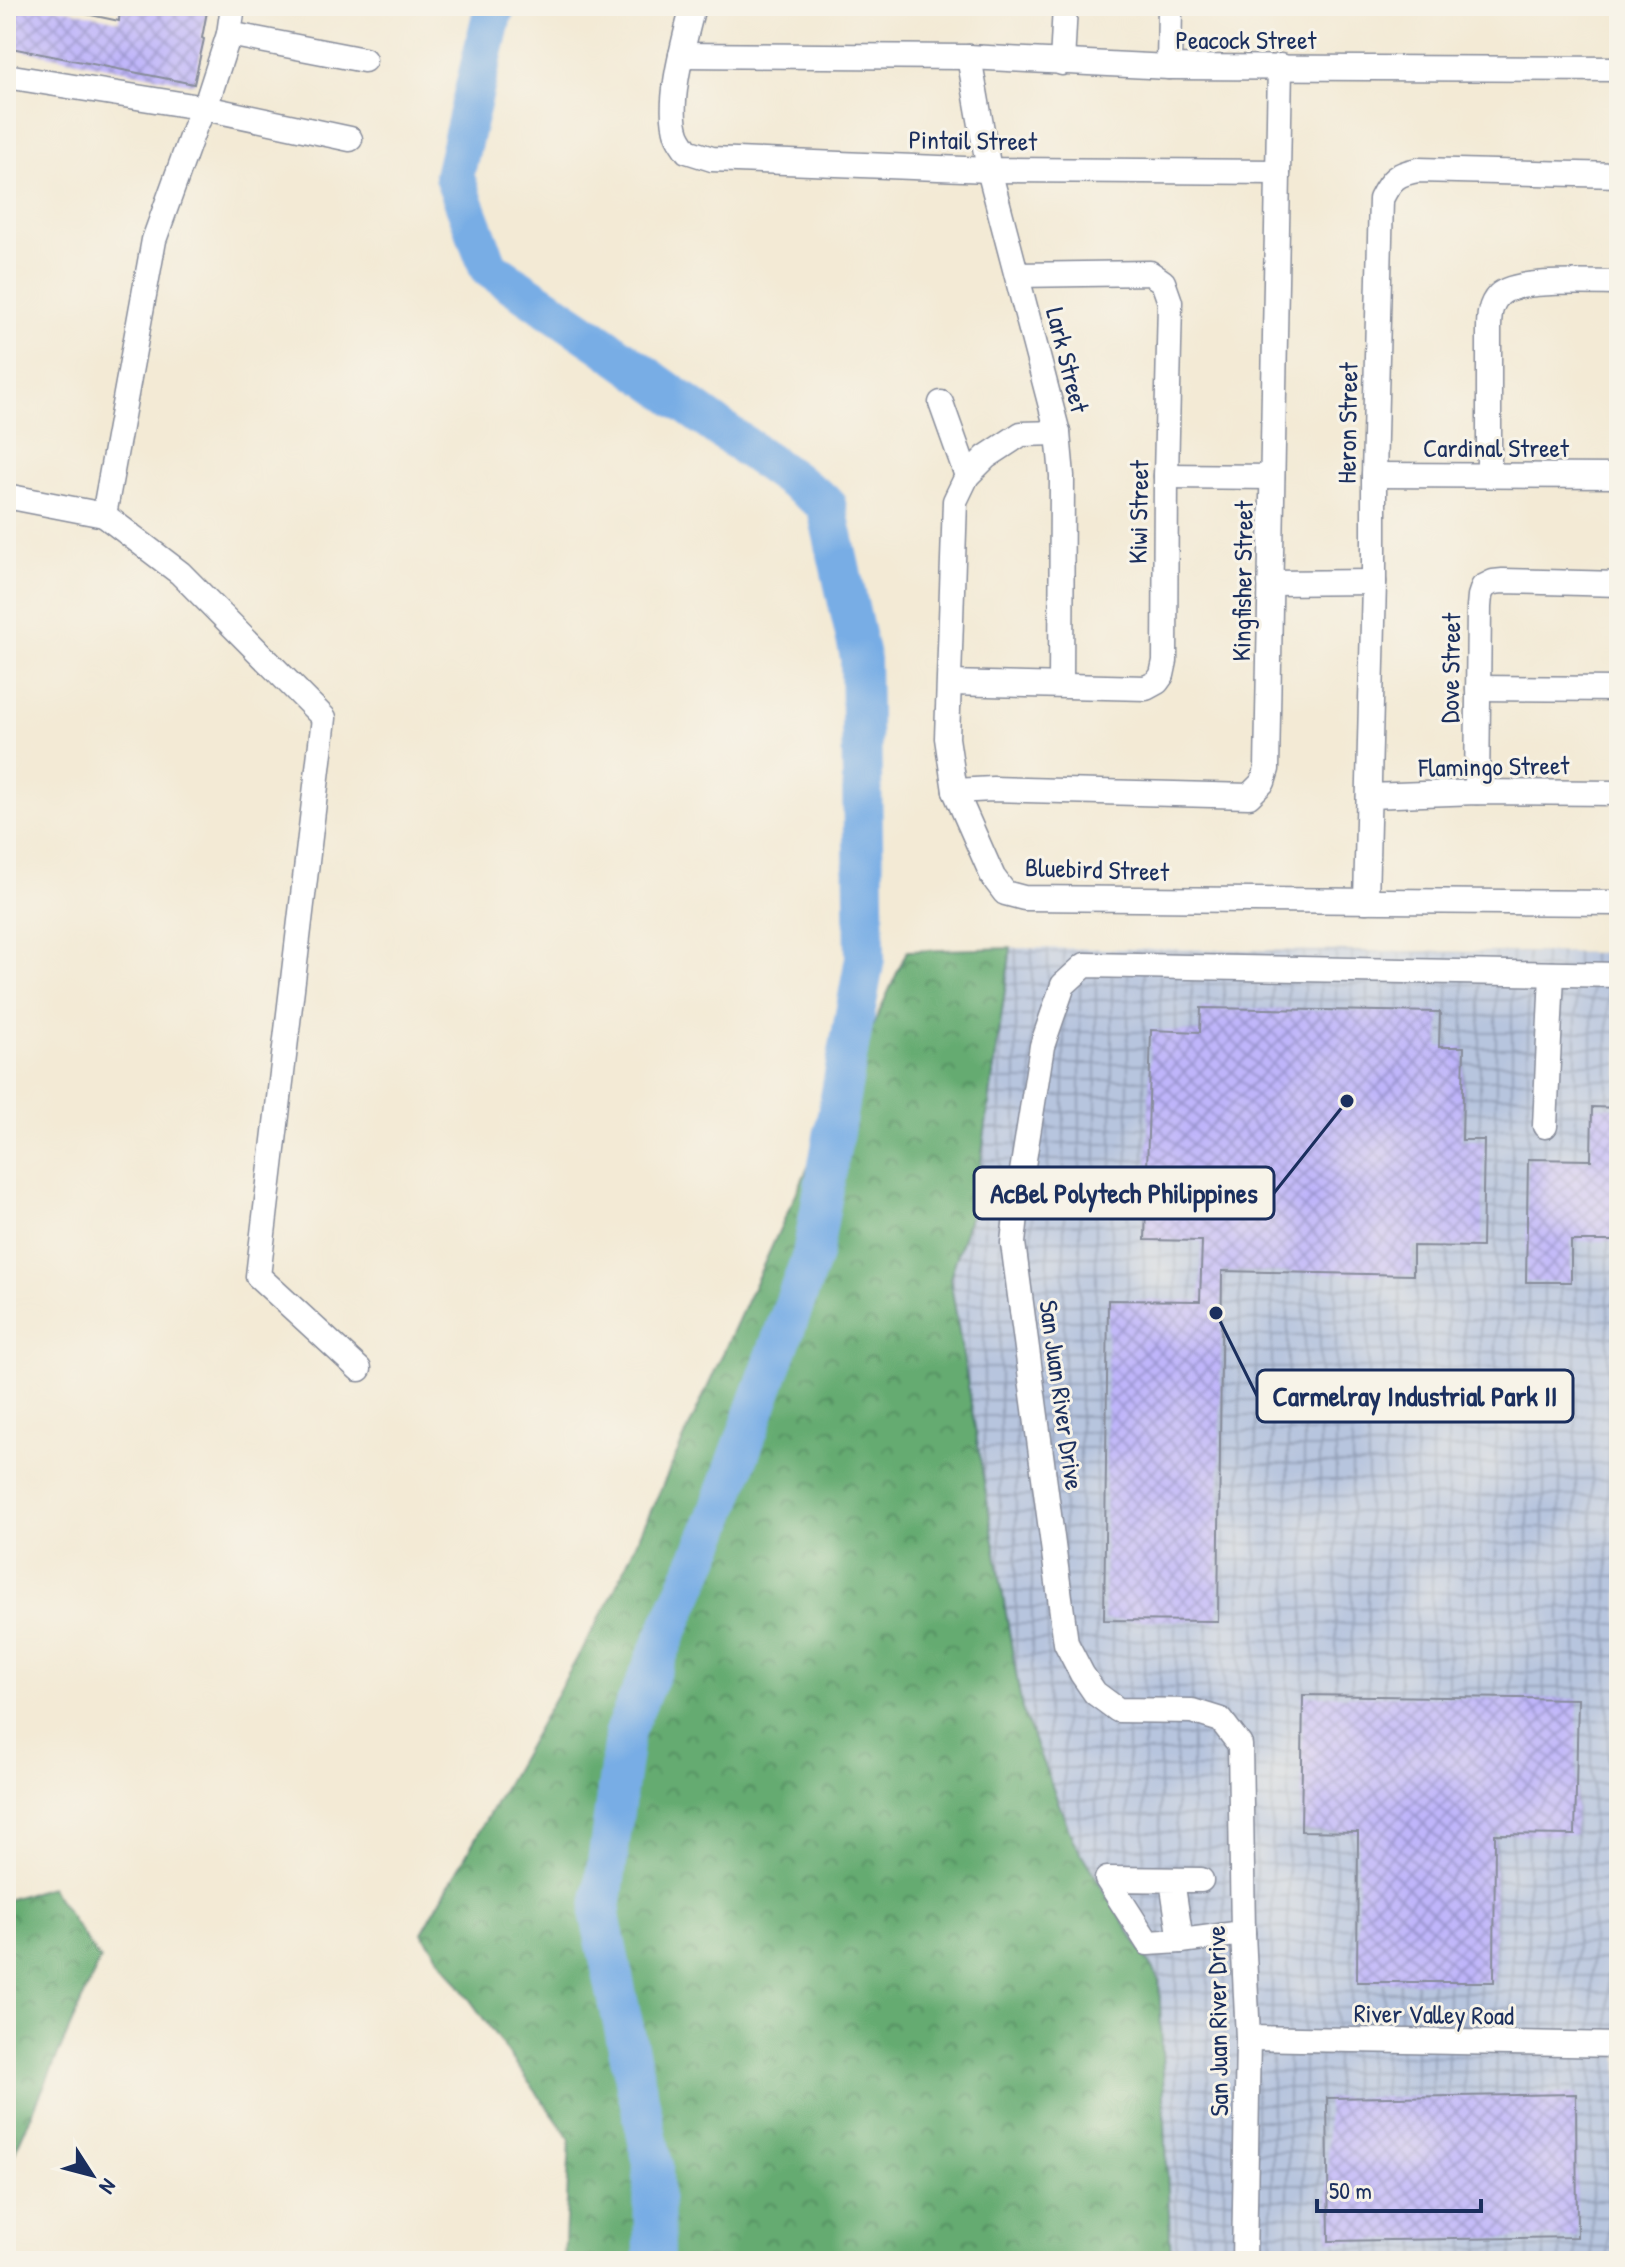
<svg xmlns="http://www.w3.org/2000/svg" width="1625" height="2267" font-family="'Patrick Hand',sans-serif">
	<defs>
		<pattern id="industrial-grid" width="8" height="8" patternUnits="userSpaceOnUse" patternTransform="scale(2)"><rect width="8" height="8" fill="#b7c5de"/><path d="M0 4h8M4 0v8" fill="none" stroke="#94a0b7"/></pattern>
		<pattern id="forest-crowns" width="20" height="18" patternUnits="userSpaceOnUse" patternTransform="scale(2)"><rect width="20" height="18" fill="#65ab71"/><path d="M2 6a3 3 0 1 1 6 0M12 15a3 3 0 1 1 6 0" fill="none" stroke="#528c60"/></pattern>
		<pattern id="building-cross-hatch" width="8" height="8" patternUnits="userSpaceOnUse" patternTransform="scale(2)"><rect width="8" height="8" fill="#bfb5fa"/><path d="M0 0l8 8M0 8l8-8" fill="none" stroke="#9a94ce"/></pattern>
	</defs>
	<rect width="100%" height="100%" fill="#f7f3e8"/>
	<filter id="ink" filterUnits="userSpaceOnUse"><feTurbulence type="fractalNoise" baseFrequency=".0125" numOctaves="2"/><feDisplacementMap in="SourceGraphic" scale="16" xChannelSelector="R" yChannelSelector="G"/><feConvolveMatrix kernelMatrix="1 2 1 2 8 2 1 2 1" color-interpolation-filters="sRGB"/></filter>
	<filter id="wash" filterUnits="userSpaceOnUse"><feTurbulence type="fractalNoise" baseFrequency=".006" numOctaves="4" result="noise"/><feDisplacementMap in="SourceGraphic" scale="32" xChannelSelector="R" yChannelSelector="G"/><feGaussianBlur stdDeviation="1.8" result="paint"/><feColorMatrix in="noise" values="0 0 0 0 0 0 0 0 0 0 0 0 0 0 0 0 0 1.4 0 .05"/><feComposite in="paint" operator="in"/></filter>
	<g filter="url(#wash)">
		<rect width="100%" height="100%" fill="#f3ead5"/>
		<polygon fill="url(#industrial-grid)" points="1011,948 1619,953 1619,2261 738,2261 721,1672 907,951"/>
		<g fill="url(#forest-crowns)" stroke="#406d68" stroke-width="2">
			<polygon points="1011,948 976,1196 950,1278 1022,1709 1073,1840 1159,1980 1171,2261 564,2261 570,2139 422,1933 611,1598 907,951"/>
			<polygon points="50,1887 100,1960 6,2172 6,1900"/>
		</g>
		<g fill="none" stroke-linecap="round" stroke-linejoin="round">
			<polyline stroke="#78ade5" stroke-width="40" points="496,6 492,15 454,176 489,268 603,345 826,504 860,657 865,958 812,1255 712,1530 625,1730 600,1916 653,2164 654,2261"/>
		</g>
		<g id="blocks">
			<g fill="url(#building-cross-hatch)">
				<polygon points="6,6 49,6 119,21 120,6 208,6 202,38 204,39 194,84 6,47"/>
				<polygon points="1201,1008 1440,1012 1439,1047 1464,1047 1462,1140 1484,1140 1482,1247 1413,1246 1413,1275 1222,1271 1218,1621 1104,1620 1108,1300 1200,1301 1202,1241 1145,1240 1151,1030 1200,1032"/>
				<polygon points="1592,1107 1619,1108 1619,1241 1571,1241 1571,1282 1526,1282 1528,1159 1591,1160"/>
				<polygon points="1303,1695 1578,1699 1575,1835 1495,1834 1494,1982 1357,1982 1358,1832 1301,1831"/>
				<polygon points="1576,2094 1577,2237 1329,2241 1327,2098"/>
			</g>
		</g>
	</g>
	<g filter="url(#ink)">
		<use href="#blocks" fill-opacity="0" stroke="#878c9a" stroke-width="2"/>
		<g fill="none" stroke-linecap="round" stroke-linejoin="round">
			<g stroke="#878c9a" stroke-width="27">
				<g id="minor">
					<polyline points="233,6 229,34 205,108 195,126 154,240 104,515 180,573 324,718 258,1276 359,1369"/>
					<path d="M 693,6 C 685,39 666,102 677,134 C 679,140 684,146 687,151 L 712,159 L 989,170 L 1278,172"/>
					<polyline points="229,34 364,60"/>
					<polyline points="681,55 969,57 1169,67 1619,69"/>
					<polyline points="969,57 989,170 1058,433 1062,476 1061,684"/>
					<polyline points="1062,63 1065,6"/>
					<polyline points="1169,67 1170,6"/>
					<polyline points="6,76 205,108 350,139"/>
					<polyline points="941,403 967,476"/>
					<polyline points="1058,433 1021,434 986,457 967,476 955,501 947,738 955,791 993,877 1005,893 1024,898 1619,903"/>
					<polyline points="1374,475 1619,476"/>
					<path d="M 1489,475 L 1489,331 C 1489,318 1489,305 1499,295 C 1516,278 1593,283 1619,283"/>
					<polyline points="1166,476 1272,477"/>
					<polyline points="6,496 104,515"/>
					<polyline points="1270,583 1374,582"/>
					<polyline points="950,683 1146,688 1157,682 1162,675 1165,661 1166,476 1170,302 1163,282 1150,273 1017,275"/>
					<polyline points="1478,688 1619,689"/>
					<polyline points="955,791 993,789 1249,796 1263,782 1267,769 1280,66"/>
					<polyline points="1477,792 1479,607 1480,596 1483,587 1493,582 1503,581 1619,584"/>
					<polyline points="1369,796 1477,792 1619,793"/>
					<path d="M 1366,901 L 1374,582 L 1374,475 L 1381,199 C 1391,179 1396,174 1418,170 L 1619,175"/>
					<polyline points="1545,1126 1552,974"/>
					<polyline points="1172,1880 1181,1941 1148,1943 1107,1879 1201,1880"/>
					<polyline points="1181,1941 1243,1933"/>
					<polyline points="1248,2038 1619,2045"/>
					<polyline points="1244,2261 1248,2038 1243,1933 1240,1745 1221,1720 1192,1711 1118,1710 1095,1693 1082,1674 1066,1643 1013,1243 1018,1197 1042,1046 1063,985 1085,965 1619,975"/>
				</g>
			</g>
			<use href="#minor" stroke="#fff" stroke-width="24"/>
		</g>
	</g>
	<g text-anchor="middle" dominant-baseline="central" stroke-width="6" stroke-linejoin="round" paint-order="stroke">
		<g font-size="26" fill="#1b2f5e" stroke="#f7f3e8">
			<text x="1246" y="39">Peacock Street</text>
			<text transform="translate(973 140) rotate(1)">Pintail Street</text>
			<text transform="translate(1068 360) rotate(76)">Lark Street</text>
			<text transform="translate(1347 423) rotate(-89)">Heron Street</text>
			<text x="1496" y="447">Cardinal Street</text>
			<text transform="translate(1138 512) rotate(-89)">Kiwi Street</text>
			<text transform="translate(1242 581) rotate(-89)">Kingfisher Street</text>
			<text transform="translate(1450 668) rotate(-89)">Dove Street</text>
			<text transform="translate(1494 766) rotate(-1)">Flamingo Street</text>
			<text transform="translate(1097 869) rotate(2)">Bluebird Street</text>
			<text transform="translate(1062 1395) rotate(82)">San Juan River Drive</text>
			<text transform="translate(1434 2014) rotate(1)">River Valley Road</text>
			<text transform="translate(1217 2021) rotate(-91)">San Juan River Drive</text>
		</g>
	</g>
	<path fill="none" stroke="#1b2f5e" stroke-width="3" d="M1347 1101L1274 1193M1216 1313L1257 1396"/>
	<g fill="#1b2f5e" stroke="#f7f3e8" stroke-width="3">
		<circle cx="1347" cy="1101" r="8"/>
		<circle cx="1216" cy="1313" r="8"/>
	</g>
	<g fill="#f7f3e8" stroke="#1b2f5e" stroke-width="3">
		<rect x="974" y="1167" width="300" height="52" rx="8"/>
		<rect x="1257" y="1370" width="316" height="52" rx="8"/>
	</g>
	<g font-size="28" text-anchor="middle" font-weight="bold" fill="#1b2f5e">
		<text x="1124" y="1203">AcBel Polytech Philippines</text>
		<text x="1415" y="1406">Carmelray Industrial Park II</text>
	</g>
	<rect width="1625" height="2267" fill="none" stroke="#f7f3e8" stroke-width="32"/>
	<g transform="translate(92 2175) rotate(126)" stroke="#f7f3e8" stroke-width="6" paint-order="stroke">
	<path d="M0-6L14 30L0 20L-14 30Z" fill="#1b2f5e"/>
	<text y="-12" font-size="22" font-weight="bold" text-anchor="middle" fill="#1b2f5e">N</text>
	</g>
	<path d="M1317 2199v12h164v-12" fill="none" stroke="#1b2f5e" stroke-width="4"/>
	<text x="1329" y="2199" font-size="24" fill="#1b2f5e" stroke="#f7f3e8" stroke-width="6" paint-order="stroke">50 m</text>
</svg>
